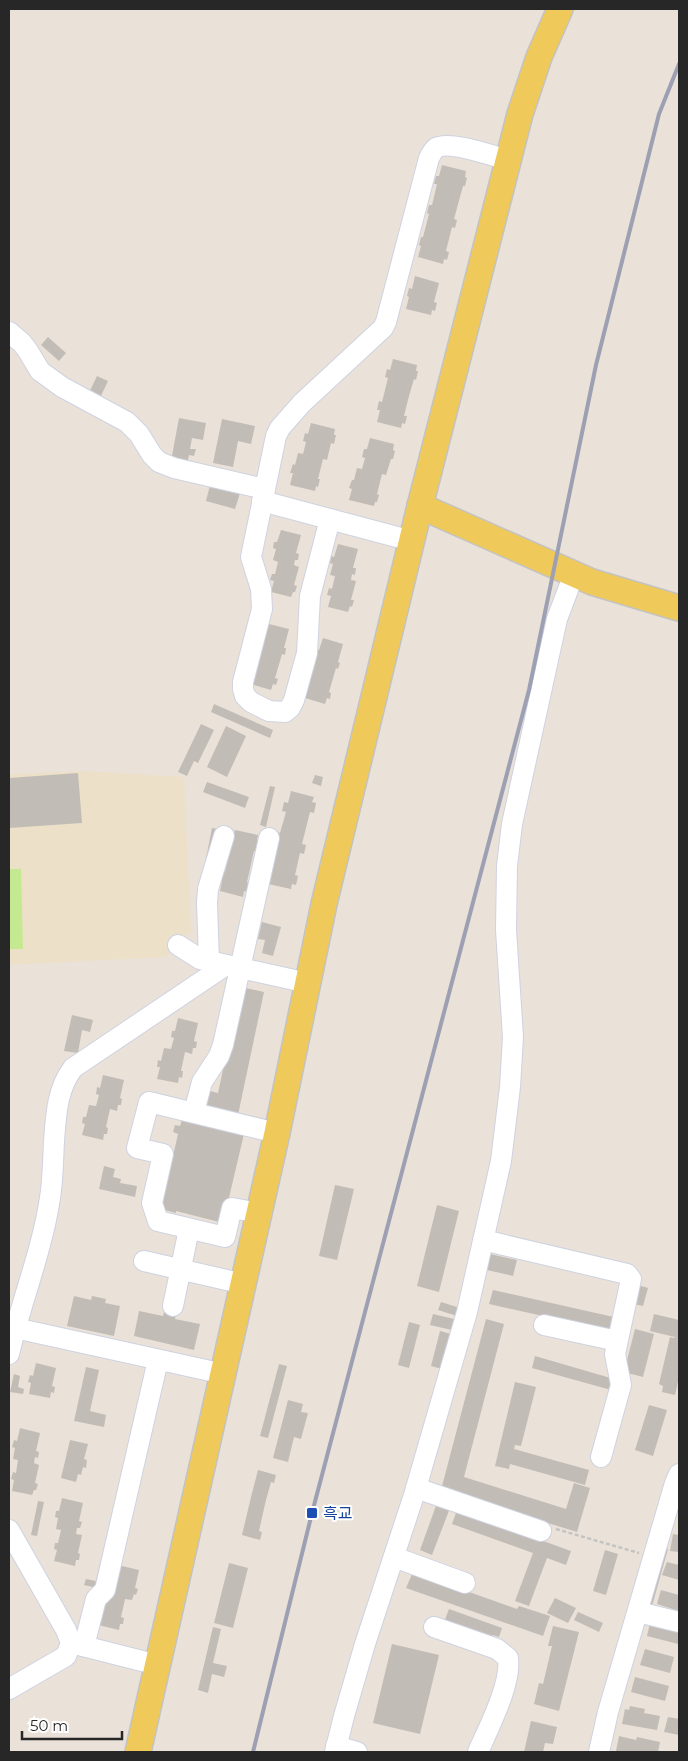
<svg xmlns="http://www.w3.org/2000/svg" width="688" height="1761" font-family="Montserrat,'Noto Sans KR',sans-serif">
	<rect width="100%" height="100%" fill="#eae2d9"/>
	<polygon fill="#ece0c8" points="86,771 184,777 191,931 166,957 9,965 9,774"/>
	<polygon fill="#c5e990" points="9,869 21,869 23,949 9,949"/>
	<g fill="#c2bcb6">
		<polygon points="442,165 466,171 465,177 467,178 465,186 463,186 454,219 457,220 455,228 452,227 446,251 449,252 447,260 444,259 443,264 418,257 421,246 419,245 421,237 423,237 429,214 427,213 429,205 432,205 437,184 434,184 436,176 439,176"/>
		<polygon points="415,276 439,283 434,302 437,303 435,311 432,310 431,315 406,309 409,297 407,296 409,288 412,289"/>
		<polygon points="48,337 66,353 59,361 41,345"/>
		<polygon points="393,359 417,365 416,371 418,371 416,380 414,379 409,396 404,416 407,416 405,424 402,423 401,428 377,422 380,410 377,410 379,401 382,402 388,378 385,377 387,369 390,370"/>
		<polygon points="97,376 108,381 98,402 87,397"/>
		<polygon points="179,418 206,423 203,440 192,438 190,449 196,449 194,456 189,455 187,464 171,461"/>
		<polygon points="222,419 255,426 251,444 238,441 233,467 213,463"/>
		<polygon points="311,423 335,429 334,435 336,435 334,444 331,443 327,460 323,459 318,479 320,479 318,487 316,486 315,491 290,485 293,473 290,473 293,464 295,465 298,453 303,454 306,442 303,441 305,433 308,434"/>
		<polygon points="370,438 394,444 393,450 395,451 393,459 391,459 386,475 382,474 377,494 379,495 377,502 375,502 374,506 349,500 352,489 349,488 352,480 354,480 357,468 362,469 365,458 362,457 364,449 367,449"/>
		<polygon points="210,485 240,493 235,509 206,501"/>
		<polygon points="281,530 301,535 296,553 299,554 298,560 295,560 294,565 299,567 294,585 297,586 295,592 293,592 291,597 271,592 274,581 270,580 272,574 275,574 278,562 273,560 276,549 273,548 274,542 277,542"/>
		<polygon points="338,544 358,549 353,568 356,568 355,575 352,574 351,580 356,581 351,600 354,600 352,607 350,606 348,612 328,607 331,596 327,595 329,588 332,589 335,576 330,575 333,564 330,563 331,556 334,557"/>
		<polygon points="269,624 289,629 284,648 286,648 285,655 282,654 275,678 278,679 276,685 273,684 271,690 251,684"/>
		<polygon points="323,638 343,644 338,662 340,663 338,669 336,668 329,692 331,693 330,699 327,698 325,704 305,698 308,687 305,686 307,680 310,681 317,657 314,656 316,650 319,650"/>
		<polygon points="214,704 273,730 270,738 211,712"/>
		<polygon points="201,724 214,730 198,763 194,761 187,776 178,772"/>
		<polygon points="226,726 246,736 227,777 207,767"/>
		<polygon points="78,773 82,823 9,828 9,778"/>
		<polygon points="315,775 323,777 321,786 312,783"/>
		<polygon points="207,782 249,797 245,808 203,792"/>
		<polygon points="270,786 275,787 266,827 260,825"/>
		<polygon points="291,791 314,797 312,802 316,803 314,813 310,812 302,844 306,845 304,854 300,853 295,875 298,876 296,885 292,884 291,889 268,884 277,832 280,833 286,812 282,811 284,802 288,803"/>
		<polygon points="212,828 218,829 201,884"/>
		<polygon points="235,830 258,835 257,840 261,841 258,852 254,851 247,882 250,883 248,892 244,891 243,897 220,891 222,881 219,880 221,871 225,872"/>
		<polygon points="262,922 281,927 273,956 262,953 265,940 258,939"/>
		<polygon points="241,987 264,992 238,1115 198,1106 202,1089 218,1093"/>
		<polygon points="72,1015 93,1020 90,1032 82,1030 78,1053 64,1051"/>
		<polygon points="178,1018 198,1023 194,1041 197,1042 196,1048 193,1048 192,1054 185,1052 181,1071 183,1071 182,1078 179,1077 178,1083 157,1079 160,1067 157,1067 158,1060 161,1061 164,1048 171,1049 174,1038 171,1037 172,1031 175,1031"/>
		<polygon points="103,1075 124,1080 120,1098 122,1099 121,1105 118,1105 117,1111 110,1109 106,1127 108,1128 107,1134 104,1134 103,1140 82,1135 85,1124 82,1123 83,1117 86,1117 89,1105 96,1106 99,1095 96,1094 97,1087 100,1088"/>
		<polygon points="182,1120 244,1134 223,1223 176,1211 176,1213 161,1209 168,1179 162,1177 165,1164 171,1165 178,1134 173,1132 175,1125 180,1126"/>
		<polygon points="104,1166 115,1169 113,1177 121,1179 120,1183 137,1186 135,1197 99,1189"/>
		<polygon points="335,1185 354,1189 337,1260 319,1256"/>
		<polygon points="437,1205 459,1211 439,1292 417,1286"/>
		<polygon points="490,1254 517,1260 513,1276 487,1270"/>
		<polygon points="638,1285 648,1288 643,1306 633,1304"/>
		<polygon points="493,1290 618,1318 615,1332 489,1304"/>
		<polygon points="74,1296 91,1300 92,1296 106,1299 105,1303 120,1306 114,1336 67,1326"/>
		<polygon points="441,1302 460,1308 457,1316 438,1310"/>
		<polygon points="139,1311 163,1316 164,1312 176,1314 175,1319 200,1324 194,1350 134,1336"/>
		<polygon points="433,1314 454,1319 452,1330 430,1325"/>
		<polygon points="654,1314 679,1320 679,1377 675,1395 662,1392 663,1386 659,1384 670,1337 674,1338 675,1337 650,1331"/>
		<polygon points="486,1319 504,1324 464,1477 566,1509 574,1483 590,1488 577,1532 441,1490"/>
		<polygon points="409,1322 420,1325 409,1368 398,1365"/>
		<polygon points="635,1329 654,1334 643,1377 624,1372"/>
		<polygon points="440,1331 451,1334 442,1369 431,1366"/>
		<polygon points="535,1356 614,1379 611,1390 532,1368"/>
		<polygon points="36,1363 56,1368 52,1386 55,1387 54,1393 51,1392 50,1398 29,1394 31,1383 28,1382 30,1375 33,1376"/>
		<polygon points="279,1364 287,1366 268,1438 260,1436"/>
		<polygon points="86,1367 99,1370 90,1411 106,1415 104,1427 74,1421"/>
		<polygon points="14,1374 20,1376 18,1387 24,1389 23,1394 10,1392"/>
		<polygon points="515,1382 536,1387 521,1446 515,1445 514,1449 589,1470 585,1485 510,1464 509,1469 495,1466"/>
		<polygon points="288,1400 303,1404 301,1412 308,1413 301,1439 294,1437 288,1462 273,1458"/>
		<polygon points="649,1405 667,1410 653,1456 635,1450"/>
		<polygon points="20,1428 40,1433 36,1451 39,1452 38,1458 35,1457 34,1463 39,1465 35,1483 38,1484 36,1490 34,1490 32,1495 12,1491 14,1480 11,1479 13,1472 16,1473 18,1460 13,1459 15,1448 12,1447 14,1440 17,1441"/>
		<polygon points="70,1440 88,1444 84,1459 87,1460 86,1468 83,1467 81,1475 78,1474 76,1482 61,1478"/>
		<polygon points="258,1470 276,1475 274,1483 271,1482 266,1500 259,1531 262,1532 260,1540 242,1535 251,1497"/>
		<polygon points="62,1498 83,1503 79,1521 82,1522 80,1528 77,1528 76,1534 82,1535 78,1553 80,1554 79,1560 76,1560 75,1566 54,1561 57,1550 54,1549 55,1543 58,1543 61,1530 56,1529 58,1518 55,1517 56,1511 59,1511"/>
		<polygon points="38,1501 44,1502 37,1536 31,1535"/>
		<polygon points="437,1503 450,1508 432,1555 420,1550"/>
		<polygon points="457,1510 571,1551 566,1565 547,1558 529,1606 515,1601 533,1553 452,1524"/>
		<polygon points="673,1534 679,1535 679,1552 670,1551"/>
		<polygon points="661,1547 668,1549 650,1613 643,1611"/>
		<polygon points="605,1550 618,1554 606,1595 593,1591"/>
		<polygon points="667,1562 679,1565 679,1580 662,1575"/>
		<polygon points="100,1563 106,1564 101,1589 84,1585 86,1579 96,1581"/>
		<polygon points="229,1563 248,1568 233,1628 214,1623"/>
		<polygon points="118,1565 139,1570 135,1588 138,1589 136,1595 134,1594 132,1600 125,1599 121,1617 124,1618 123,1624 120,1624 119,1630 98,1625 99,1606"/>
		<polygon points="413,1572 517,1609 519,1606 550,1616 543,1636 406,1588"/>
		<polygon points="661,1590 679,1595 679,1611 657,1604"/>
		<polygon points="555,1598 576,1608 568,1623 547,1613"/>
		<polygon points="449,1609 502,1628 499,1637 493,1635 490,1642 443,1625"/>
		<polygon points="578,1612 603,1623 599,1632 574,1620"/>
		<polygon points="651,1619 679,1627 678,1644 647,1636"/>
		<polygon points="553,1626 579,1632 559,1711 534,1704 539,1683 543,1684 552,1646 548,1646"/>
		<polygon points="213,1627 221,1629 213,1663 227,1666 224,1677 212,1674 208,1693 198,1690"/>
		<polygon points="392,1644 439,1655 420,1734 373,1723"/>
		<polygon points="645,1649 674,1657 670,1673 640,1665"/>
		<polygon points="635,1677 669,1686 665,1701 631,1692"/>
		<polygon points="630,1706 645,1709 644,1713 660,1716 657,1730 622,1724 625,1709 629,1710"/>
		<polygon points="668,1717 679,1719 679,1735 664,1732"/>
		<polygon points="531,1721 557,1727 553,1744 545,1743 543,1752 524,1752"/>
		<polygon points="619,1736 636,1740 637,1737 660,1742 658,1752 616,1751"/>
	</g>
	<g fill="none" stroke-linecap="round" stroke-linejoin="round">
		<g stroke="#ced2e1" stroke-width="22">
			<g id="minor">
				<polyline points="9,332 22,343 28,351 40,371 62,387 127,422 139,434 152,455 159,462 174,468 265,489"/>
				<polyline points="262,501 412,541"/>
				<path d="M 330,519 L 310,596 L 307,653 L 294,700 L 290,708 L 285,712 L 269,711 L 251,702 L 245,696 L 243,689 L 243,682 L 262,609 L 261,589 L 251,557 L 276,436 L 280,428 L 302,403 L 383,328 L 386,322 L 429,158 C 431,155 433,150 436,148 C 449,140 493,156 508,160"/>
				<polyline points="178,945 200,959 308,983"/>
				<polyline points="209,961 207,903 208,889 224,836"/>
				<polyline points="194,1112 202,1082 219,1056 223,1045 269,838"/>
				<polyline points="259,1213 232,1208 225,1237 158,1221 152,1203 163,1154 137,1148 149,1102 277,1133"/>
				<polyline points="483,1240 627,1274 631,1279 615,1354 621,1385 601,1457"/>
				<polyline points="144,1261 244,1284"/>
				<polyline points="173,1306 189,1229"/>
				<polyline points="544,1325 617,1341"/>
				<polyline points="15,1328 224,1374"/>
				<path d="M 9,1354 C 21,1302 42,1251 50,1198 C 53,1179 53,1160 54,1141 C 56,1115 57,1089 73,1068 L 226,965"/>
				<polyline points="416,1488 541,1531"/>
				<polyline points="9,1530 66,1630 71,1643 66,1656 9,1689"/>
				<polyline points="394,1557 465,1583"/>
				<polyline points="638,1612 679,1622"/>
				<path d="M 434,1627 L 497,1649 L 508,1658 C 512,1683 488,1729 478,1752"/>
				<polyline points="71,1643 158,1665"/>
				<polyline points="84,1646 96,1599 105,1590 158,1360"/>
				<polyline points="336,1746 357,1752"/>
				<polyline points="335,1752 344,1716 365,1644 414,1495 467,1312 501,1161 510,1087 513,1037 506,930 507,866 512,824 557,619 574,574"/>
				<polyline points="599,1752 608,1712 675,1483 679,1474"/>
			</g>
		</g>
		<g stroke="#c3c3c3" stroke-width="28">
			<g id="major">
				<polyline points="420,506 592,582 679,608"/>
				<polyline points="138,1752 277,1133 324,904 420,506 520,114 539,57 560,9"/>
			</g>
		</g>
		<polyline stroke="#c3c3c3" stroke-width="2.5" stroke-dasharray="4 2.5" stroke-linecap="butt" points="556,1529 639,1553"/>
		<use href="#minor" stroke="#fff" stroke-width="20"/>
		<use href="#major" stroke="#efc959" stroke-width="25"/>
		<polyline stroke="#9ca0b2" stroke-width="4" points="253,1752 312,1513 529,690 596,365 659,114 679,64"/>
	</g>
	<rect fill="#1a4fb4" stroke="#fff" stroke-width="2" x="306" y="1507" width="12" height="12" rx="2.5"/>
	<g text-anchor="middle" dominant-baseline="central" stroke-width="4" stroke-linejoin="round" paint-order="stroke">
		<g font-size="16" fill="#164399" stroke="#fff" text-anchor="start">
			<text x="323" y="1513">흑교</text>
		</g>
	</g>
	<rect width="688" height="1761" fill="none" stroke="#272727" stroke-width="20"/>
	<path d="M22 1731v8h100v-8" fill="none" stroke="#272727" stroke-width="2.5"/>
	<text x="30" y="1731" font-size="15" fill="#272727" stroke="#ffffff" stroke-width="4" paint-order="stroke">50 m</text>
</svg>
